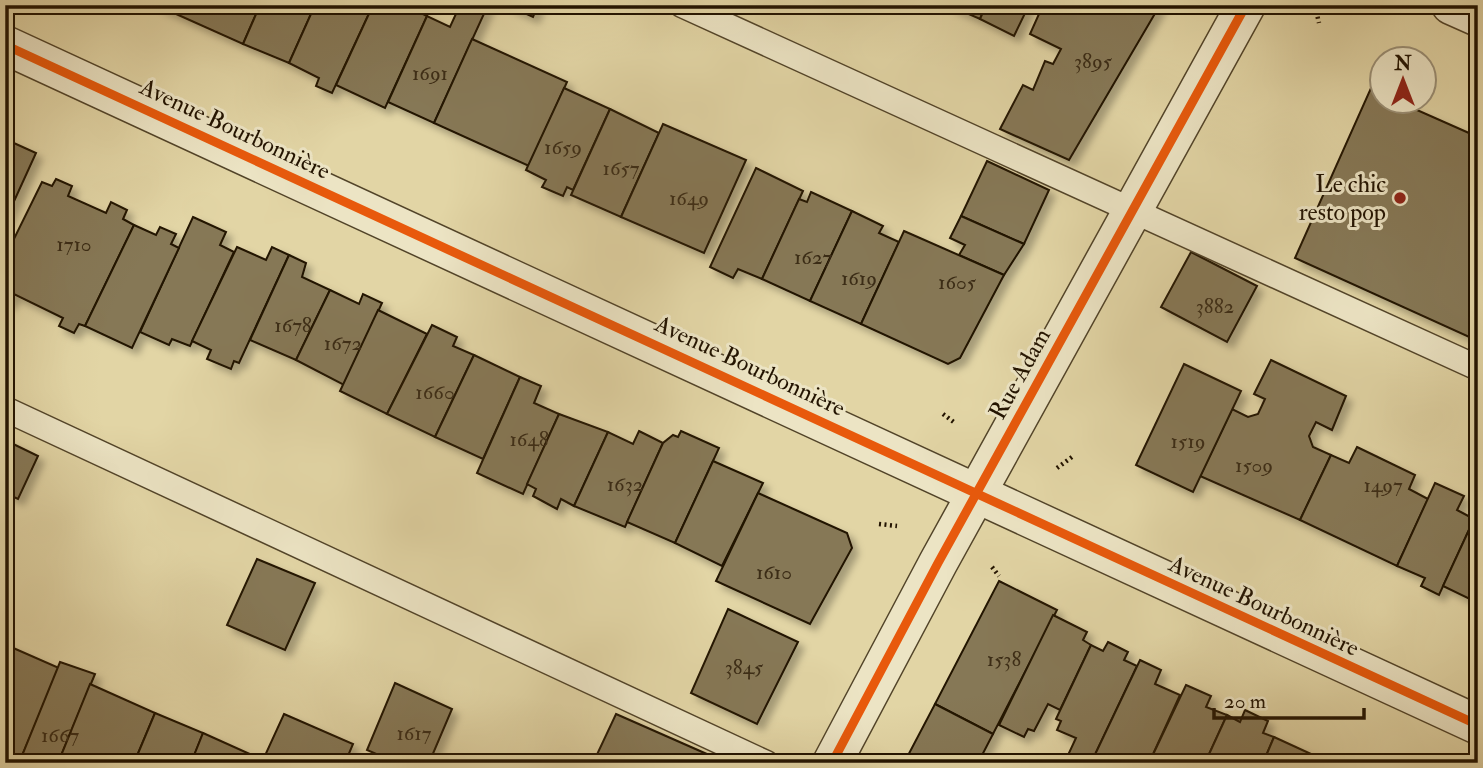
<svg xmlns="http://www.w3.org/2000/svg" width="1483" height="768" font-family="'IM FELL Double Pica',serif">
	<defs>
		<filter id="shadow"><feDropShadow dx="6" dy="6" stdDeviation="3.5" flood-color="#0004"/></filter>
	</defs>
	<rect width="100%" height="100%" fill="#e2d5a5"/>
	<filter id="stains"><feTurbulence type="fractalNoise" baseFrequency=".00286" numOctaves="4"/><feColorMatrix values="0 0 0 0 .2 0 0 0 0 .09 0 0 0 0 .02 0 0 0 .5 -.17"/></filter>
	<radialGradient id="worn" r=".72"><stop offset=".6" stop-color="#630" stop-opacity="0"/><stop offset="1" stop-color="#630" stop-opacity=".3"/></radialGradient>
	<g fill="#867856" stroke="#221300" stroke-width="2" filter="url(#shadow)">
		<polygon points="156,5 260,5 243,44"/>
		<polygon points="260,5 315,5 289,63 243,44"/>
		<polygon points="315,5 373,5 332,93 316,86 319,78 289,63"/>
		<polygon points="373,5 405,5 427,16 385,108 336,85"/>
		<polygon points="460,5 488,5 434,123 388,102 427,16 450,27"/>
		<polygon points="507,5 538,5 533,17"/>
		<polygon points="948,5 986,5 980,19"/>
		<polygon points="986,5 1029,5 1014,36 980,19"/>
		<polygon points="1043,5 1160,5 1069,160 1000,129 1023,85 1033,90 1045,61 1053,64 1061,49 1030,34"/>
		<polygon points="472,39 567,82 529,166 434,123"/>
		<polygon points="564,88 610,109 573,190 567,187 563,196 542,187 546,180 526,170"/>
		<polygon points="1371,88 1382,93 1382,102 1399,102 1478,137 1478,341 1295,258"/>
		<polygon points="610,109 659,133 621,217 571,195"/>
		<polygon points="663,124 746,160 704,253 621,217"/>
		<polygon points="5,139 36,153 5,221"/>
		<polygon points="987,161 1049,190 1024,244 961,216"/>
		<polygon points="756,168 803,191 762,279 738,269 733,278 710,267"/>
		<polygon points="56,179 72,186 68,196 106,213 111,202 127,210 123,219 134,225 85,326 79,324 74,333 59,326 63,318 14,294 9,304 5,302 5,257 42,182 52,186"/>
		<polygon points="811,192 852,211 810,301 762,279 799,199 807,202"/>
		<polygon points="852,211 883,226 879,233 899,242 861,324 810,301"/>
		<polygon points="961,216 1024,244 1004,275 959,255 965,245 950,238"/>
		<polygon points="193,217 226,232 220,245 234,252 190,346 172,339 169,345 140,332"/>
		<polygon points="134,225 156,235 160,227 176,234 171,244 179,248 132,348 85,326"/>
		<polygon points="904,231 1004,275 960,358 948,364 861,324"/>
		<polygon points="237,247 266,260 272,247 289,255 239,363 234,361 231,369 207,359 211,350 192,341"/>
		<polygon points="1191,252 1257,286 1227,342 1161,307"/>
		<polygon points="289,255 306,263 302,277 330,290 296,360 250,340"/>
		<polygon points="330,290 359,304 363,294 382,303 344,385 296,360"/>
		<polygon points="378,310 427,334 387,414 340,391"/>
		<polygon points="432,325 457,337 453,346 474,355 435,437 387,414"/>
		<polygon points="474,355 520,377 483,459 435,437"/>
		<polygon points="1271,360 1346,396 1332,430 1316,422 1309,436 1313,447 1331,455 1300,520 1200,476 1232,409 1248,417 1258,414 1265,399 1254,394"/>
		<polygon points="1184,364 1241,391 1193,492 1136,465"/>
		<polygon points="520,377 541,386 534,403 559,414 523,494 477,473"/>
		<polygon points="559,414 608,432 574,506 561,499 557,509 533,496 536,489 527,484"/>
		<polygon points="639,431 663,443 625,527 574,506 608,432 633,444"/>
		<polygon points="681,431 719,448 675,543 627,522 663,443 673,435 678,437"/>
		<polygon points="5,440 38,456 18,499 5,493"/>
		<polygon points="1357,447 1415,475 1409,489 1428,499 1397,566 1300,520 1331,455 1349,463"/>
		<polygon points="713,461 763,483 722,566 675,543"/>
		<polygon points="1435,483 1464,496 1457,510 1474,519 1439,595 1421,586 1425,578 1397,566"/>
		<polygon points="758,493 847,533 852,548 810,624 716,581"/>
		<polygon points="1474,519 1478,520 1478,603 1443,586"/>
		<polygon points="257,559 315,583 285,650 227,625"/>
		<polygon points="999,581 1057,610 993,734 935,704"/>
		<polygon points="728,609 798,642 757,724 691,693"/>
		<polygon points="1053,615 1087,632 1083,640 1091,645 1060,710 1048,704 1034,731 1028,729 1024,737 999,725"/>
		<polygon points="1108,642 1128,652 1124,660 1137,666 1091,763 1082,763 1068,755 1076,738 1057,730 1061,721 1056,719 1091,645 1103,651"/>
		<polygon points="5,644 11,647 5,660"/>
		<polygon points="11,647 59,668 19,763 5,762 5,660"/>
		<polygon points="1140,660 1161,670 1155,684 1180,695 1149,763 1091,763"/>
		<polygon points="60,662 95,674 58,763 19,763"/>
		<polygon points="395,683 452,709 429,763 397,763 367,750"/>
		<polygon points="90,684 155,713 134,763 58,763"/>
		<polygon points="1186,685 1211,696 1206,707 1227,715 1205,763 1149,763"/>
		<polygon points="935,704 993,734 978,763 904,763"/>
		<polygon points="1245,710 1268,721 1263,733 1274,737 1263,763 1205,763 1227,715 1240,722"/>
		<polygon points="155,713 203,733 191,763 134,763"/>
		<polygon points="284,714 353,744 345,763 248,763 252,755 263,760"/>
		<polygon points="616,714 725,762 725,763 593,763"/>
		<polygon points="203,733 252,755 248,763 191,763"/>
		<polygon points="1274,737 1322,759 1320,763 1263,763"/>
	</g>
	<g fill="none" stroke-linecap="round" stroke-linejoin="round">
		<g stroke="#524429" stroke-width="27">
			<g id="lane">
				<polyline points="682,5 1478,368"/>
				<polyline points="5,409 766,763"/>
			</g>
		</g>
		<g stroke="#524429" stroke-width="41">
			<g id="street">
				<polyline points="1451,5 1478,17"/>
				<polyline points="5,45 1478,725"/>
				<polyline points="832,763 938,563 1246,5"/>
			</g>
		</g>
		<g stroke="#221300" stroke-width="4.5" stroke-dasharray="2 3.5" stroke-linecap="butt">
			<polyline points="1315,6 1319,23"/>
			<polyline points="943,414 955,423"/>
			<polyline points="1057,468 1072,457"/>
			<polyline points="879,524 897,526"/>
			<polyline points="992,567 999,576"/>
		</g>
		<use href="#lane" stroke="#ece4c4" stroke-width="24"/>
		<use href="#street" stroke="#ece4c4" stroke-width="38"/>
		<g stroke="#ece4c4" stroke-width="13">
			<g id="cycleway">
				<polyline points="5,45 1478,725"/>
				<polyline points="832,763 938,563 1246,5"/>
			</g>
		</g>
		<use href="#cycleway" stroke="#e8590c" stroke-width="9"/>
	</g>
	<circle fill="#8f2418" stroke="#ece4c4" stroke-width="2.5" cx="1400" cy="198" r="7"/>
	<g text-anchor="middle" dominant-baseline="central" stroke-width="6" stroke-linejoin="round" paint-order="stroke">
		<g font-size="21" fill="#3b2c16">
			<text x="1093" y="61">3895</text>
			<text x="430" y="73">1691</text>
			<text x="563" y="147">1659</text>
			<text x="621" y="168">1657</text>
			<text x="689" y="198">1649</text>
			<text x="74" y="244">1710</text>
			<text x="813" y="257">1627</text>
			<text x="859" y="278">1619</text>
			<text x="957" y="282">1605</text>
			<text x="1215" y="306">3882</text>
			<text x="293" y="325">1678</text>
			<text x="343" y="343">1672</text>
			<text x="435" y="392">1660</text>
			<text x="529" y="439">1648</text>
			<text x="1188" y="441">1519</text>
			<text x="1254" y="465">1509</text>
			<text x="625" y="484">1632</text>
			<text x="1383" y="485">1497</text>
			<text x="774" y="572">1610</text>
			<text x="1004" y="659">1538</text>
			<text x="744" y="667">3845</text>
			<text x="414" y="733">1617</text>
			<text x="60" y="735">1667</text>
		</g>
		<g font-size="24" fill="#221300" stroke="#ece4c4">
			<text transform="translate(235 129) rotate(25)">Avenue Bourbonnière</text>
			<text transform="translate(750 366) rotate(25)">Avenue Bourbonnière</text>
			<text transform="translate(1020 374) rotate(-61)">Rue Adam</text>
			<text transform="translate(1264 606) rotate(25)">Avenue Bourbonnière</text>
		</g>
		<g font-size="24" fill="#221300" stroke="#ece4c4" text-anchor="end">
			<text x="1386" y="184">Le chic<tspan x="1386" dy="28">resto pop</tspan></text>
		</g>
	</g>
	<rect width="1483" height="768" fill="none" stroke="#e2d5a5" stroke-width="28"/>
	<rect x="7" y="7" width="1469" height="754" fill="none" stroke="#221300" stroke-width="3.5"/>
	<rect x="14" y="14" width="1455" height="740" fill="none" stroke="#221300" stroke-width="2"/>
	<g transform="translate(1403 80)"><circle r="33" fill="#ece4c4" stroke="#9b9076" stroke-width="2"/>
	<path d="M0-5L12 26L0 18L-12 26Z" fill="#8f2418"/>
	<text y="-10" font-size="19" font-weight="bold" text-anchor="middle" fill="#221300">N</text>
	</g>
	<path d="M1214 708v10h150v-10" fill="none" stroke="#221300" stroke-width="3.5"/>
	<text x="1224" y="708" font-size="21" fill="#221300" stroke="#ece4c4" stroke-width="5" paint-order="stroke">20 m</text>
	<rect width="100%" height="100%" filter="url(#stains)"/>
	<rect width="100%" height="100%" fill="url(#worn)"/>
</svg>
